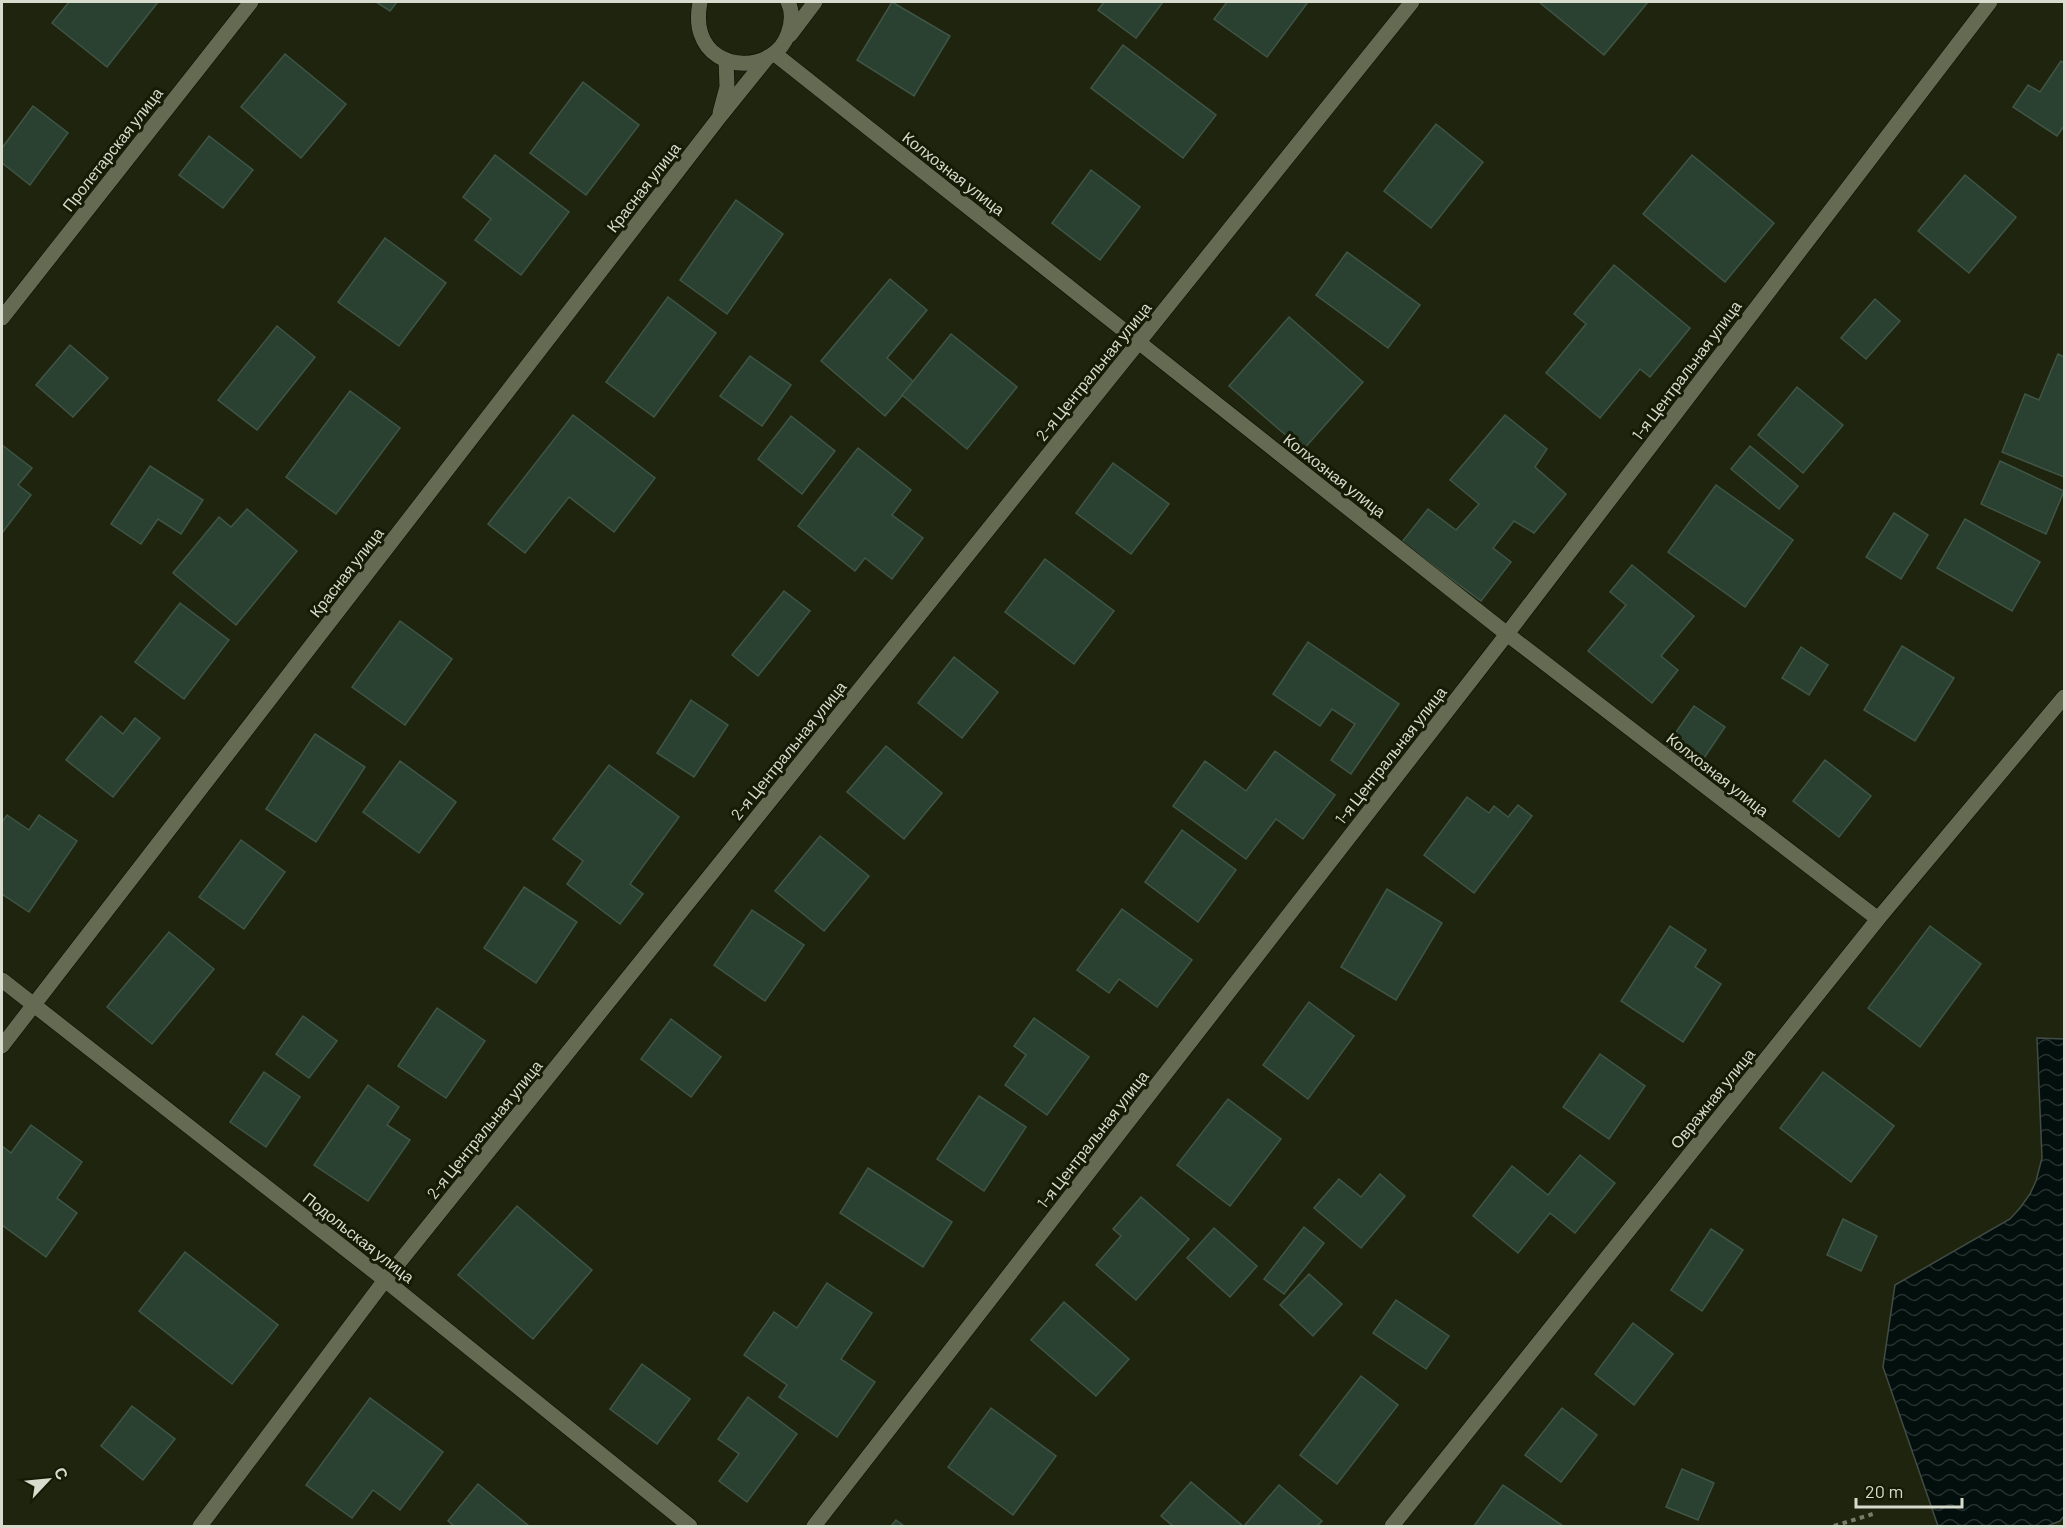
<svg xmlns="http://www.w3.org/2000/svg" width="2066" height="1528" font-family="Barlow,sans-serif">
	<defs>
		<pattern id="water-waves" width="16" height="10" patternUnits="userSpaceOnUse" patternTransform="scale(1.5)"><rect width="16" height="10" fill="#020f0d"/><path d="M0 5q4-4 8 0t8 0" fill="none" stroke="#26312f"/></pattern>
	</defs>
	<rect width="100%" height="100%" fill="#1f240f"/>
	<polygon fill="url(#water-waves)" stroke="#424c47" stroke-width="1.5" points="2037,1038 2064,1039 2064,1516 2060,1521 2047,1526 1938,1526 1883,1367 1895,1285 2010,1219 2020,1208 2030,1194 2036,1181 2042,1158"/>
	<g fill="#2a4031" stroke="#3f5545" stroke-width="1.5">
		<polygon points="69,2 158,2 107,67 52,23"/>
		<polygon points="376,2 397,2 390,11"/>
		<polygon points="892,2 950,36 914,96 857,60"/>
		<polygon points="1104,2 1163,2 1136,38 1098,10"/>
		<polygon points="1227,2 1308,2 1267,57 1214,19"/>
		<polygon points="1539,2 1648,2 1604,55"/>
		<polygon points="1123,45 1216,115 1183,158 1091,88"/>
		<polygon points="285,54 346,104 301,158 241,107"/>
		<polygon points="2061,61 2064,63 2064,126 2057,136 2013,107 2028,85 2040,92"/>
		<polygon points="583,82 639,125 586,195 530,153"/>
		<polygon points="33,106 68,133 30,185 2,163 2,148"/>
		<polygon points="1436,124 1483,162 1431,228 1384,191"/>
		<polygon points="209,136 253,170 223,208 179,175"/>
		<polygon points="495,155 569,212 521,275 475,240 491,219 463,197"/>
		<polygon points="1692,155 1774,223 1725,282 1643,214"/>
		<polygon points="1091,170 1140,207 1100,260 1052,223"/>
		<polygon points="1965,175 2016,217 1969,273 1918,231"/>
		<polygon points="736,200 783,234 727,314 680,280"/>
		<polygon points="385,238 446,283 399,346 338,302"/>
		<polygon points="1347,252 1420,305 1388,348 1316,295"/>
		<polygon points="1614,265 1690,328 1650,377 1640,369 1600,418 1546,373 1586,324 1574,314"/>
		<polygon points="890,279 927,310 887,358 914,382 885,416 821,361"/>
		<polygon points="668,297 716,333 654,417 606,382"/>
		<polygon points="1875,299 1900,321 1866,359 1841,338"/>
		<polygon points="1289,317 1363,382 1303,450 1229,386"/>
		<polygon points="277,326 315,357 257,430 218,400"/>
		<polygon points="951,334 1017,387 967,449 902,395"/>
		<polygon points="70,345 108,378 73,417 36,385"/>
		<polygon points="2058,354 2064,357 2064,477 2002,452 2025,394 2039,400"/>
		<polygon points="750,356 791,385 762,426 720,396"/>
		<polygon points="1797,387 1843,425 1803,473 1758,435"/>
		<polygon points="350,391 400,428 336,514 286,477"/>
		<polygon points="573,415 655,478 614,532 569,497 525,553 488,524"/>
		<polygon points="1505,415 1547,449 1535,467 1566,494 1534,533 1514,521 1493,548 1511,562 1481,601 1402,542 1428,509 1456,530 1479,504 1450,480"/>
		<polygon points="791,416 835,451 802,494 758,459"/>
		<polygon points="2,445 32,468 18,485 31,495 2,533"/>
		<polygon points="1750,446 1798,486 1779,509 1731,469"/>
		<polygon points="858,448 911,490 892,515 923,538 892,579 865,558 855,571 798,526"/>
		<polygon points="2000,461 2064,491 2046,534 1981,504"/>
		<polygon points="1113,463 1169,504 1131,554 1076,513"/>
		<polygon points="150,466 203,500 181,534 158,519 141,544 111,524"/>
		<polygon points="1716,485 1793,540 1745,607 1668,552"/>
		<polygon points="247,509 297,551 236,625 173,573 219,517 231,527"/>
		<polygon points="1894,513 1928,535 1901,579 1866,557"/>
		<polygon points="1965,519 2040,562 2012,611 1937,568"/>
		<polygon points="1045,559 1114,611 1074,664 1005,612"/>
		<polygon points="1632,565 1694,616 1661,656 1678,670 1652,703 1588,651 1626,605 1610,592"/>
		<polygon points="784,591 810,611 758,676 732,655"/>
		<polygon points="180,603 229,640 184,699 135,662"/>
		<polygon points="400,621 452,659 405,725 352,687"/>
		<polygon points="1308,642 1399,704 1351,774 1331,760 1355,724 1332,709 1320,726 1273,694"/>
		<polygon points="1902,646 1954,678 1915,741 1864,710"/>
		<polygon points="1801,647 1828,665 1809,695 1782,678"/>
		<polygon points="954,657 998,692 962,738 918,703"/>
		<polygon points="691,700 728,725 694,777 657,753"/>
		<polygon points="1694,706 1725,727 1694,773 1663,751"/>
		<polygon points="101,716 123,734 135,718 160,738 113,797 66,760"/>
		<polygon points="315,734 365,767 316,842 266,809"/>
		<polygon points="886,746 942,793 904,839 847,792"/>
		<polygon points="1275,751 1335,795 1303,839 1276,819 1246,859 1173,806 1205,761 1246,791"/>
		<polygon points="1825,760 1871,796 1839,837 1793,801"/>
		<polygon points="400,761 456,802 419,853 363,812"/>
		<polygon points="609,765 679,817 630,884 643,894 620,924 567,884 583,861 553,839"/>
		<polygon points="1467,797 1489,813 1494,806 1508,817 1518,805 1532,816 1474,893 1424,855"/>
		<polygon points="7,815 29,830 39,815 77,841 29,912 2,894 2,822"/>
		<polygon points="1182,830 1236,870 1198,922 1145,882"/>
		<polygon points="820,836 869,876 824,931 775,891"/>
		<polygon points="241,840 285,872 244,929 199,897"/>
		<polygon points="524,887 577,922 536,983 484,948"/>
		<polygon points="1387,889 1442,923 1396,1000 1341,967"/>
		<polygon points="1122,909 1192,960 1157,1007 1119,979 1109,993 1077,970"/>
		<polygon points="752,910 804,945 765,1001 714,965"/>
		<polygon points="1670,926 1706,950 1695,967 1721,984 1683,1042 1621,1001"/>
		<polygon points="1930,926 1981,964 1920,1047 1868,1008"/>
		<polygon points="169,932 214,969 152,1044 107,1007"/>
		<polygon points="1309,1002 1354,1036 1308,1099 1263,1065"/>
		<polygon points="437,1008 485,1041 446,1098 398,1066"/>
		<polygon points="303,1016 337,1041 309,1078 276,1054"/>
		<polygon points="1034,1018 1089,1057 1047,1115 1005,1085 1026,1055 1014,1046"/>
		<polygon points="671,1019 721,1057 691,1097 641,1059"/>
		<polygon points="1600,1054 1645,1086 1609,1139 1563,1107"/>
		<polygon points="264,1072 300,1097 266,1147 230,1122"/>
		<polygon points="1823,1072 1894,1126 1851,1182 1780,1128"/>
		<polygon points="368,1085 399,1107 387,1125 410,1140 368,1201 314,1165"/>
		<polygon points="979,1096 1026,1127 984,1191 937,1159"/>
		<polygon points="1228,1099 1281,1139 1230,1206 1177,1165"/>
		<polygon points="31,1125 82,1162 57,1198 77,1213 46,1257 2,1225 2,1146 11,1153"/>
		<polygon points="1580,1155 1615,1183 1575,1233 1550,1213 1518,1253 1473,1216 1512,1166 1548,1195"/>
		<polygon points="868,1168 952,1222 923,1267 840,1213"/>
		<polygon points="1380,1174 1405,1196 1361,1248 1314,1208 1339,1179 1361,1197"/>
		<polygon points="1141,1197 1189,1239 1136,1300 1096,1265 1121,1236 1113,1229"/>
		<polygon points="517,1206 592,1270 533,1339 458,1275"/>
		<polygon points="1843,1219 1877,1236 1861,1271 1827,1255"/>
		<polygon points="1304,1227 1324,1243 1284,1294 1264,1279"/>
		<polygon points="1214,1228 1257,1266 1230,1297 1187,1258"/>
		<polygon points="1711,1229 1743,1250 1702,1311 1671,1290"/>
		<polygon points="185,1252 278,1325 232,1384 139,1311"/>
		<polygon points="1309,1274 1342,1304 1313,1336 1280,1305"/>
		<polygon points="827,1283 872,1313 841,1359 875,1382 837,1437 779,1397 787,1385 744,1355 774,1312 797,1328"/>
		<polygon points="1396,1300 1449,1336 1426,1369 1373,1333"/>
		<polygon points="1064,1302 1129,1359 1096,1396 1031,1340"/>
		<polygon points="1633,1323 1673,1354 1634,1405 1595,1374"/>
		<polygon points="642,1364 690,1399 657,1444 610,1409"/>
		<polygon points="1361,1376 1398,1405 1337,1484 1300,1455"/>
		<polygon points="748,1397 797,1434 747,1502 719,1481 739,1454 718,1439"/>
		<polygon points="370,1398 443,1452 400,1510 373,1490 352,1518 306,1485"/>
		<polygon points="132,1406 175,1439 143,1480 101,1446"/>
		<polygon points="991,1408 1056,1456 1013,1515 948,1467"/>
		<polygon points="1562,1408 1597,1435 1561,1482 1525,1455"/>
		<polygon points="1682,1469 1714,1483 1698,1520 1666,1507"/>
		<polygon points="1191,1482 1243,1526 1173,1526 1161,1516"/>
		<polygon points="478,1484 529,1526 454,1526 448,1521"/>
		<polygon points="1279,1485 1322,1521 1317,1526 1244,1526"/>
		<polygon points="1503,1485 1563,1526 1474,1526"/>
		<polygon points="896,1520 904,1526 891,1526"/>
	</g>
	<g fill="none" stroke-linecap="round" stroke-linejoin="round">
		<g stroke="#090d00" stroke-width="16">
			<g id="minor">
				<path d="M 700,2 C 698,13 697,23 701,34 C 714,74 775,72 788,34 C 792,23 793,12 788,2"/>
				<polyline points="790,35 815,2"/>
				<polyline points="775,54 1507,634 1878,919"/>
				<polyline points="720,113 727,87 726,60"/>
				<polyline points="2,318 251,2"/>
				<polyline points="2,980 385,1280 690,1526"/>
				<polyline points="2,1046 718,119 767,58"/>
				<polyline points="200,1526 385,1280 1412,2"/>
				<polyline points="814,1526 1507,634 1990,2"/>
				<polyline points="1392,1526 1878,919 2064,697"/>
			</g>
		</g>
		<polyline stroke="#787c6b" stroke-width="4" stroke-dasharray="4.5 4.5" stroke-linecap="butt" points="1834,1526 1876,1513"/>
		<use href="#minor" stroke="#656b53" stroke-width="15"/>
	</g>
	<g text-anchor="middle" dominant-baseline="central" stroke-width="6" stroke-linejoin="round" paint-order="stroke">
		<g font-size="16" fill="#d8dcce" stroke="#161b06">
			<text transform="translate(112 149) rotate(-52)">Пролетарская улица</text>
			<text transform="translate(954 173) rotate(38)">Колхозная улица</text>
			<text transform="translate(643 187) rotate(-52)">Красная улица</text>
			<text transform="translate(1686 370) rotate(-53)">1-я Центральная улица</text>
			<text transform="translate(1093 371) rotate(-51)">2-я Центральная улица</text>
			<text transform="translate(1335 475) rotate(38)">Колхозная улица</text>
			<text transform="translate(346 572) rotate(-52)">Красная улица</text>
			<text transform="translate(788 750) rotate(-51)">2-я Центральная улица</text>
			<text transform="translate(1390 755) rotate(-52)">1-я Центральная улица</text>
			<text transform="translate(1718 774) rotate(38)">Колхозная улица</text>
			<text transform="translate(1712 1098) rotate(-51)">Овражная улица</text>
			<text transform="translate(484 1129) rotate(-51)">2-я Центральная улица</text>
			<text transform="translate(1092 1139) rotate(-52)">1-я Центральная улица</text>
			<text transform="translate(359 1237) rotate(38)">Подольская улица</text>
		</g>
	</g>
	<rect width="2066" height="1528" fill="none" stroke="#d8dcce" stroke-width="6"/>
	<g transform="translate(48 1480) rotate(64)" stroke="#161b06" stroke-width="4.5" paint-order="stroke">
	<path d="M0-4.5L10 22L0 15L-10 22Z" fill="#d8dcce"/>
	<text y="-9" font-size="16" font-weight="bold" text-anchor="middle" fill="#d8dcce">С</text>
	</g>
	<path d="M1856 1498v9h106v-9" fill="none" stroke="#d8dcce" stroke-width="3"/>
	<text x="1865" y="1498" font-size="18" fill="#d8dcce" stroke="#161b06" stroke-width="4.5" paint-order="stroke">20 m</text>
</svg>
